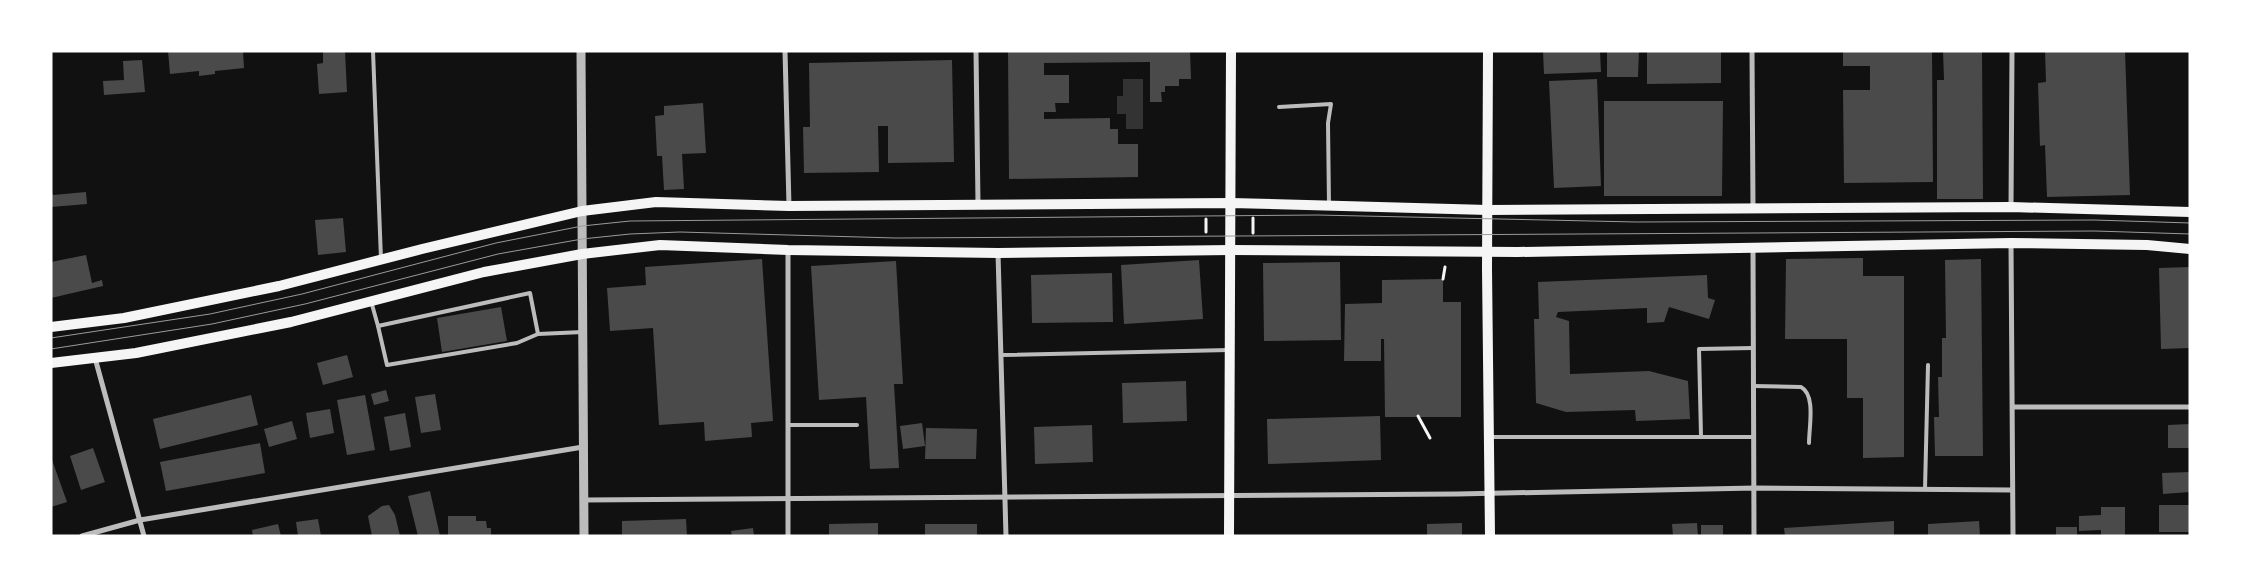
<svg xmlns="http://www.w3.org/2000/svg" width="2241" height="587" font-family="Raleway,sans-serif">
	<rect width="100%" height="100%" fill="#111"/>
	<polygon fill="#333" points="1123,79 1143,79 1143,129 1126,129 1126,114 1117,114 1117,96 1123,96"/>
	<g fill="#4a4a4a">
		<polygon points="168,51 243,51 244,68 215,71 215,74 199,76 199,71 170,74"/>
		<polygon points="323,51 345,51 347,92 319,94 317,64 323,63"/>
		<polygon points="1008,51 1190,51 1191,79 1179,79 1179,86 1165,86 1165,92 1161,92 1162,102 1150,102 1150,62 1044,63 1044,75 1069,75 1069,103 1055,103 1056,112 1044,112 1044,119 1110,118 1110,129 1118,129 1118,144 1138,144 1138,177 1009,179"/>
		<polygon points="1543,51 1600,51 1601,72 1544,74"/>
		<polygon points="1607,51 1639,51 1638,77 1607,77"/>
		<polygon points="1647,51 1721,51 1721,83 1647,84"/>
		<polygon points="1843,51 1932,51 1933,182 1844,183 1843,90 1870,90 1870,66 1843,66"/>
		<polygon points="1943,51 1982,51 1983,199 1937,199 1937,80 1944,80"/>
		<polygon points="2045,51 2125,51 2130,195 2047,197 2045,145 2040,146 2038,83 2046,82"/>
		<polygon points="142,60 145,92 104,95 103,81 124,80 123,61"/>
		<polygon points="952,60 954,162 888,163 888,126 878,126 879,172 804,173 803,127 810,127 809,63"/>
		<polygon points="1597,79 1601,186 1554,188 1549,81"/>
		<polygon points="1604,101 1723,101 1722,196 1604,196"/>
		<polygon points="703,103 706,153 682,154 684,189 664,190 662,156 657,156 655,116 664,115 664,106"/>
		<polygon points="51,190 53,195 86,192 87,204 51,207"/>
		<polygon points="343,218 346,252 318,255 315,220"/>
		<polygon points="86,255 92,283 102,280 103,286 51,298 51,262"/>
		<polygon points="1863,258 1863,276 1904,276 1904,457 1863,458 1863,398 1847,398 1847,339 1785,339 1786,259"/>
		<polygon points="762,259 773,421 751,423 752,437 705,441 704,422 659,425 653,328 610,331 607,288 646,285 645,267"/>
		<polygon points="1981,259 1983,456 1935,456 1934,417 1939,417 1938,377 1942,377 1942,338 1946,338 1945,260"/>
		<polygon points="1199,260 1203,319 1124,324 1121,265"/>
		<polygon points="896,261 903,384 894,384 899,468 870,469 866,397 819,400 811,266"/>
		<polygon points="1340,262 1341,340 1264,341 1263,263"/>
		<polygon points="2190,267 2190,348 2161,349 2159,268"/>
		<polygon points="1112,273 1113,322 1032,323 1031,275"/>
		<polygon points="1707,275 1708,298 1715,300 1709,319 1669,307 1664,322 1647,323 1647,308 1558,312 1556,317 1569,321 1570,374 1649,371 1688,381 1690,419 1636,421 1635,410 1566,412 1536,403 1534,319 1539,319 1538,282"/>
		<polygon points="1443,279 1443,302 1461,302 1461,417 1385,417 1384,339 1381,339 1381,361 1344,361 1345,304 1382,303 1382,280"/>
		<polygon points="501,307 507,341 442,352 437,318"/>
		<polygon points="347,355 353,377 323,385 317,363"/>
		<polygon points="1186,381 1187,421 1123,423 1122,383"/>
		<polygon points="386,390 389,401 374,405 371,394"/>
		<polygon points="435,394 441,430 421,433 415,397"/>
		<polygon points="251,395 258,425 160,449 153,419"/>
		<polygon points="365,395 375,450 347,455 337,400"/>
		<polygon points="330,409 334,433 310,438 306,413"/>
		<polygon points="405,413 411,447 390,451 384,417"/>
		<polygon points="1380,416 1381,460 1268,464 1267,419"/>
		<polygon points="292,421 297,439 269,447 264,429"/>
		<polygon points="922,423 925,446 903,449 900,426"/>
		<polygon points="2190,424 2190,448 2168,448 2168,425"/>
		<polygon points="1092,425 1093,462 1035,464 1034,427"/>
		<polygon points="926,428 977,429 976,459 925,459"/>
		<polygon points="260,443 265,473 166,491 160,462"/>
		<polygon points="93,448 105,482 81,490 70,456"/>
		<polygon points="51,457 67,502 51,507"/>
		<polygon points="2190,472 2190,492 2163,494 2162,473"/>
		<polygon points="430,491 440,536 418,536 408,496"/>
		<polygon points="389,505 395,515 400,536 372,536 368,516 382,506"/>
		<rect x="2159" y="505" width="31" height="27"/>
		<polygon points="2101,507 2125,507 2125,536 2101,536 2101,530 2079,531 2079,516 2101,515"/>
		<polygon points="448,516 476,516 476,521 486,521 487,528 491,528 491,536 448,536"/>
		<polygon points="318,519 321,536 298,536 296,522"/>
		<polygon points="686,519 687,536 622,536 622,521"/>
		<polygon points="1894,521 1894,536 1785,536 1784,528"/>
		<polygon points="1979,521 1980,536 1928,536 1928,524"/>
		<polygon points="878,523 878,536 829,536 829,524"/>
		<polygon points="1462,523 1462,536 1427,536 1427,524"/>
		<polygon points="1697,523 1698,536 1673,536 1672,524"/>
		<polygon points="278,524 281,536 253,536 252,530"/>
		<rect x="925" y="524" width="52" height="12"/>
		<rect x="1701" y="525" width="22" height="11"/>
		<rect x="2056" y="527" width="21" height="9"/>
		<polygon points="753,528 754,536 732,536 731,531"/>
	</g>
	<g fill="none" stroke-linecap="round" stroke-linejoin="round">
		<g stroke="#f5f5f5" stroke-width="3">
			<polyline points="1206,219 1206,232"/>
			<polyline points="1253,233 1253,218"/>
			<polyline points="1443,279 1445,267"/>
			<polyline points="1418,416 1430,438"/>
		</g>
		<g stroke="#bcbcbc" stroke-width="4">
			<polyline points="373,51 381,259"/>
			<polyline points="1279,107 1331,104 1328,123 1329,205"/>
			<polyline points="371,301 378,326 530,293 538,334 583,332"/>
			<polyline points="378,326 387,365 517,343 538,334"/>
			<polyline points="1001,355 1229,350"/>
			<path d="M 1753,386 L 1801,387 C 1816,395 1809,427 1809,443"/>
			<polyline points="788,425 857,425"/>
			<polyline points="1701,436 1699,349 1753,348"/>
			<polyline points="1490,437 1754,437"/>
			<polyline points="1925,489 1928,365"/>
		</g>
		<g stroke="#bcbcbc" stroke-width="5">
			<polyline points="785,51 789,206"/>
			<polyline points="976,51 978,204"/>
			<polyline points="1752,51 1753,208"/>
			<polyline points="2011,207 2012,51"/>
			<polyline points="2011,243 2013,536"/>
			<polyline points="1753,249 1754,536"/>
			<polyline points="788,250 788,536"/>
			<polyline points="998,253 1006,536"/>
			<polyline points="95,358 144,536"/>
			<polyline points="2013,407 2190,407"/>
			<polyline points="584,500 1457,494 1755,488 2012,490"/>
			<polyline points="82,536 140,520 583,447"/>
		</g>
		<polyline stroke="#bcbcbc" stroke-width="9" points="581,51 584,536"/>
		<g stroke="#f5f5f5" stroke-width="10">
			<polyline points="1488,51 1487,269 1490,536"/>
			<polyline points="51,327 124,318 279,286 422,249 582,211 656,202 789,206 1231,203 1488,210 2011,207 2190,212"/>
			<polyline points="51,363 136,353 291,322 484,272 582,254 660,245 788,250 998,253 1231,250 1518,252 2011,243 2147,245 2190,249"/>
			<polyline points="1229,536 1231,51"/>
		</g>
		<g stroke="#9a9a9a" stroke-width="1">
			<polyline points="51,338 210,314 302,294 496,243 582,226 630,221 1317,215 1636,222 2094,220 2190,223"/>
			<polyline points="51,349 212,324 305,304 498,254 582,239 630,234 680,232 896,238 2095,231 2190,234"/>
		</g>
	</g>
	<rect width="2241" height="587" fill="none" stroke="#ffffff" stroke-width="105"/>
</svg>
